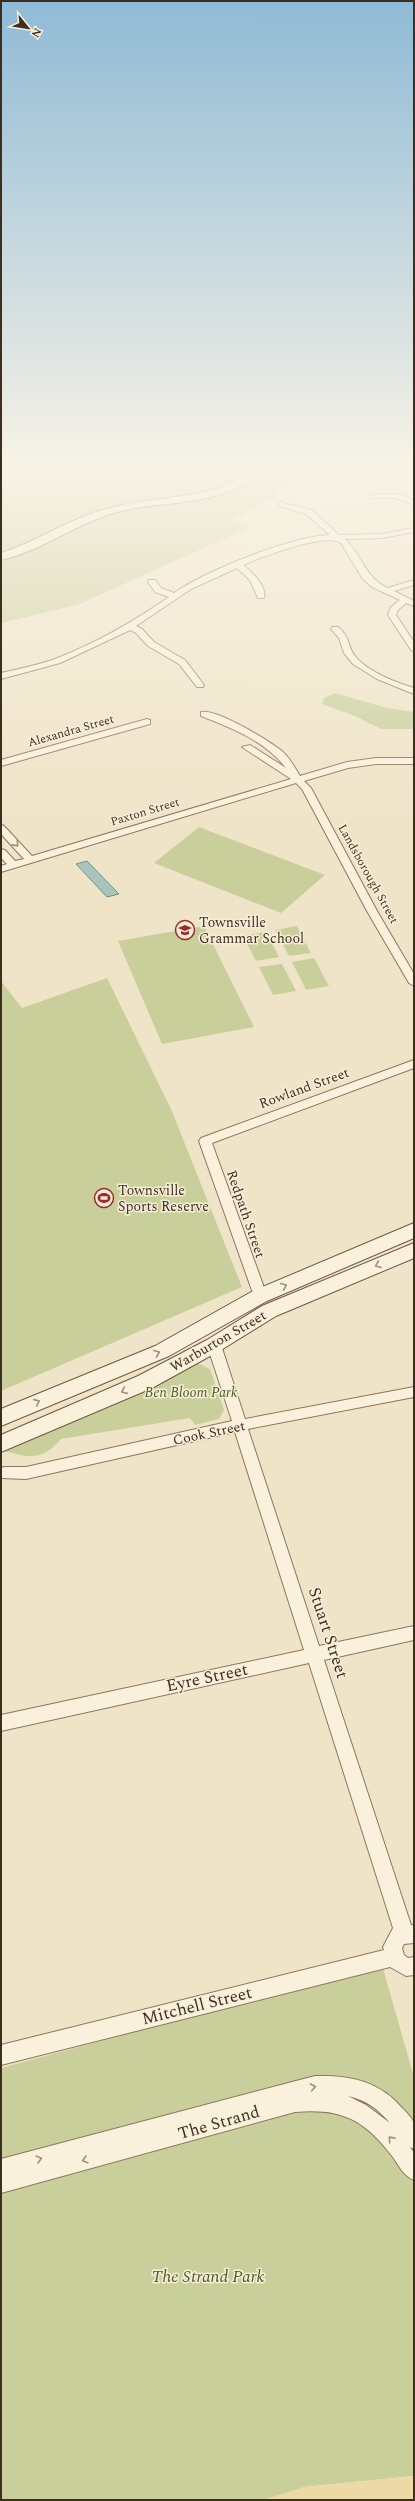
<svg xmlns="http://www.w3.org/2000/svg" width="415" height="2501" font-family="Spectral,serif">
	<rect width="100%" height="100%" fill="#f0e4c8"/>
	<g fill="#c9cf9b">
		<polygon points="1,470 350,470 296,475 272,498 231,521 250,527 80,604 1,623"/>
		<polygon points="335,693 387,708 414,712 414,729 381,729 355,716 322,704 324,698"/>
		<polygon points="199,827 204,829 325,875 281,913 154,863"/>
		<polygon points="204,926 254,1027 162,1044 118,941"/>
		<polygon points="297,926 311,953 289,956 275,930"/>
		<polygon points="266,932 279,957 256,961 243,936"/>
		<polygon points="314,958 329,986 306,990 292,962"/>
		<polygon points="282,964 296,991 273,995 259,967"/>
		<polygon points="107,978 171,1109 242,1287 1,1391 1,981 22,1008"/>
		<path d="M 195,1362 L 210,1369 L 224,1410 L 219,1419 L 195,1425 L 190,1418 L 61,1439 C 40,1463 28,1457 1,1450 Z"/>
		<polygon points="382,1965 414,2077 414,2476 304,2487 264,2500 1,2500 1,2068"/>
	</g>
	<polygon fill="#ecd9a5" points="414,2476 414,2500 264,2500 304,2487"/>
	<polygon fill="#a9c4bc" stroke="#6f938a" points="87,861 119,894 107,897 76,864"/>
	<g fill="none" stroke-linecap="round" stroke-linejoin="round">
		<g stroke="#8d765c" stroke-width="2">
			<g id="minor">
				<polygon points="375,494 397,494 414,500 414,505 396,498 372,498 371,496"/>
				<path d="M 279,502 L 312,510 L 339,535 L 382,534 L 414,528 L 414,532 L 382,538 L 345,539 C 363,556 363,576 388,588 L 414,580 L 414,585 L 394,591 L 414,601 L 414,606 L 406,603 L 398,610 L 396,615 L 414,642 L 414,651 L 411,650 L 388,615 L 391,607 L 400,600 L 372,587 L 363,579 L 341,543 C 325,532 262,557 243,565 C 252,572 267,586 264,598 L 258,598 L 250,580 L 237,568 L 191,589 L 136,626 L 142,629 L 154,642 L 185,660 L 204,685 L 203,687 L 197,687 L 179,664 L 148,646 L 136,633 L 130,630 L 60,663 L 1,679 L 1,673 C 19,669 38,665 55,659 C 96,643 133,622 169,597 L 155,592 L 148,582 L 149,580 L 155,580 L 161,588 L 174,593 C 205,571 292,536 330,535 L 306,514 L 279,506 Z"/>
				<path d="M 332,627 L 338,627 C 351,638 347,646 355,656 C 368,672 395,682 414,688 L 414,694 L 377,679 L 353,664 L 344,653 L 339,638 L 331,629 Z"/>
				<path d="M 201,712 C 216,708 272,742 284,753 C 291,760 295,768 300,776 L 347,762 L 376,758 L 414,758 L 414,764 L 376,764 L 348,768 L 304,781 L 311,788 L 377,911 L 414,974 L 414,986 L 409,983 L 367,911 L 302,789 L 296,783 L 1,872 L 1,866 L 7,864 L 1,858 L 1,849 L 5,850 L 15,861 L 24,859 L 1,834 L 1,825 L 4,826 L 32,856 L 291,779 L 242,747 L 250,745 L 286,768 C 265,741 232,728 201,716 Z"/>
				<polygon points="147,719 150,720 150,724 1,766 1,760"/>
				<polygon points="414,1060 414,1068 212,1143 267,1296 265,1299 255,1299 199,1141 201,1138"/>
				<polygon points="214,1340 219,1341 221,1345 245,1419 414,1387 414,1397 248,1429 319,1646 414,1626 414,1640 324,1660 411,1925 414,1925 414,1943 404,1944 402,1948 404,1955 408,1958 414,1957 414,1975 406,1976 390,1967 1,2065 1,2045 384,1950 383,1947 393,1928 309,1663 1,1731 1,1715 304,1650 235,1432 26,1479 1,1478 1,1468 4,1467 26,1467 232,1421 207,1345 209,1341"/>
				<path d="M 315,2076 C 350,2075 380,2081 403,2109 C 407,2113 413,2119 414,2124 C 415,2132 414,2141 414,2149 L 410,2147 L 414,2153 L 414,2180 C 403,2176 399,2165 392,2156 C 364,2119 341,2108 295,2112 L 1,2193 L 1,2159 ZM 348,2096 C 366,2100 378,2109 390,2123 L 366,2105 Z"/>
			</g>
		</g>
		<g stroke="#6f573f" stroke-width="2">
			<g id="secondary">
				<path d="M 247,470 L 259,470 C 231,506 165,501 125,510 C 80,520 45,550 1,560 L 1,553 C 33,543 61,524 93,513 C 133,499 176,500 216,489 C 228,486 238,478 247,470 Z"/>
				<polygon points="414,1223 414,1238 267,1301 169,1356 1,1426 1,1409 155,1346 253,1291"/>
				<polygon points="414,1243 414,1258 276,1316 221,1350 152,1388 1,1452 1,1435 138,1376 207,1340 262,1306"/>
			</g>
		</g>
		<use href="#minor" fill="#faf1dc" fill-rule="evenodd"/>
		<use href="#secondary" fill="#faf1dc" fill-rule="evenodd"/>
	</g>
	<defs><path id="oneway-chevron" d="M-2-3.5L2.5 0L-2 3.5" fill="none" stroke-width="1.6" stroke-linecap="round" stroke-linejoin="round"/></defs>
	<g stroke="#9c907e">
		<use href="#oneway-chevron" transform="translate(16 844) rotate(48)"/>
		<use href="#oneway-chevron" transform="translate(378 1265) rotate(157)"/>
		<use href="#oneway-chevron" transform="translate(284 1286) rotate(-23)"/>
		<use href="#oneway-chevron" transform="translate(157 1353) rotate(-23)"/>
		<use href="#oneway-chevron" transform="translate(124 1391) rotate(156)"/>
		<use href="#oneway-chevron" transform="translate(37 1402) rotate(-24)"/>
		<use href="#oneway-chevron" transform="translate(313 2087) rotate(-11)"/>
		<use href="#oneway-chevron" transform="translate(391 2139) rotate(-132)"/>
		<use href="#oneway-chevron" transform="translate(39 2159) rotate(-15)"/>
		<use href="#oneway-chevron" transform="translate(85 2160) rotate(164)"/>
	</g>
	<linearGradient id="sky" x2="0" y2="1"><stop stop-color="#8fbad6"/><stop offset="0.57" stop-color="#f8f3e6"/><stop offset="1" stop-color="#f8f3e6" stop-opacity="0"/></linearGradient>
	<rect width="415" height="820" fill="url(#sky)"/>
	<defs>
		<g id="school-ring" transform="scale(1)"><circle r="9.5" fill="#f7eed8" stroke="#9e2a2b" stroke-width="1.5"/><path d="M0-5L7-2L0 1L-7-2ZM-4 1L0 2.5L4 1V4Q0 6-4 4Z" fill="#9e2a2b"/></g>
		<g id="stadium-ring" transform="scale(1)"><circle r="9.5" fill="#f7eed8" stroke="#9e2a2b" stroke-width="1.5"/><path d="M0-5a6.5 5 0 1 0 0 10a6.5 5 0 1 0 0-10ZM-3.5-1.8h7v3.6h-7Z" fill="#9e2a2b"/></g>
	</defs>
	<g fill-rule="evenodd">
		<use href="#school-ring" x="185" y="930"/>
		<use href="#stadium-ring" x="104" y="1198"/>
	</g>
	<g text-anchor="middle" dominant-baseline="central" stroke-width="3" stroke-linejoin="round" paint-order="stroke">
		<g font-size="12" fill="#3d2e20" stroke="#f7eed8">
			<text transform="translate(71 731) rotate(-16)">Alexandra Street</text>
			<text transform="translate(145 812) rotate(-17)">Paxton Street</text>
			<text transform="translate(368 874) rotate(61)">Landsborough Street</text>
		</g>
		<g font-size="14" fill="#3d2e20" stroke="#f7eed8" text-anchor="start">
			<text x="199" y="922">Townsville<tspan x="199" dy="16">Grammar School</tspan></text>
			<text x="118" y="1190">Townsville<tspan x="118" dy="16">Sports Reserve</tspan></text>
		</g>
		<g font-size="14" fill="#3d2e20" stroke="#f7eed8">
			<text transform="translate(304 1088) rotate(-20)">Rowland Street</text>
			<text transform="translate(246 1214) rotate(71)">Redpath Street</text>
			<text transform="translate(218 1341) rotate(-30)">Warburton Street</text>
			<text transform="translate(209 1433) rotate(-12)">Cook Street</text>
		</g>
		<g font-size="14" font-style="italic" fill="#4d5a26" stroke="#f7eed8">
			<text x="191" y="1392">Ben Bloom Park</text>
		</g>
		<g font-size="17" fill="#3d2e20" stroke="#f7eed8">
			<text transform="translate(328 1633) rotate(72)">Stuart Street</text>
			<text transform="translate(207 1678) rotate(-12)">Eyre Street</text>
			<text transform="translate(197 2006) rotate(-14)">Mitchell Street</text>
			<text transform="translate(219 2123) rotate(-16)">The Strand</text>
		</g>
		<g font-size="17" font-style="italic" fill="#4d5a26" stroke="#f7eed8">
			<text x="208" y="2277">The Strand Park</text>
		</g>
	</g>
	<rect width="415" height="2501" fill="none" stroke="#3d2e20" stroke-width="4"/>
	<g transform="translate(28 28) rotate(120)" stroke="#f7eed8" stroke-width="3" paint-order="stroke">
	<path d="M0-3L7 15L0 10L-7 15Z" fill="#3d2e20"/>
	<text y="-6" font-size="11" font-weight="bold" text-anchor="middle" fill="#3d2e20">N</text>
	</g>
</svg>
